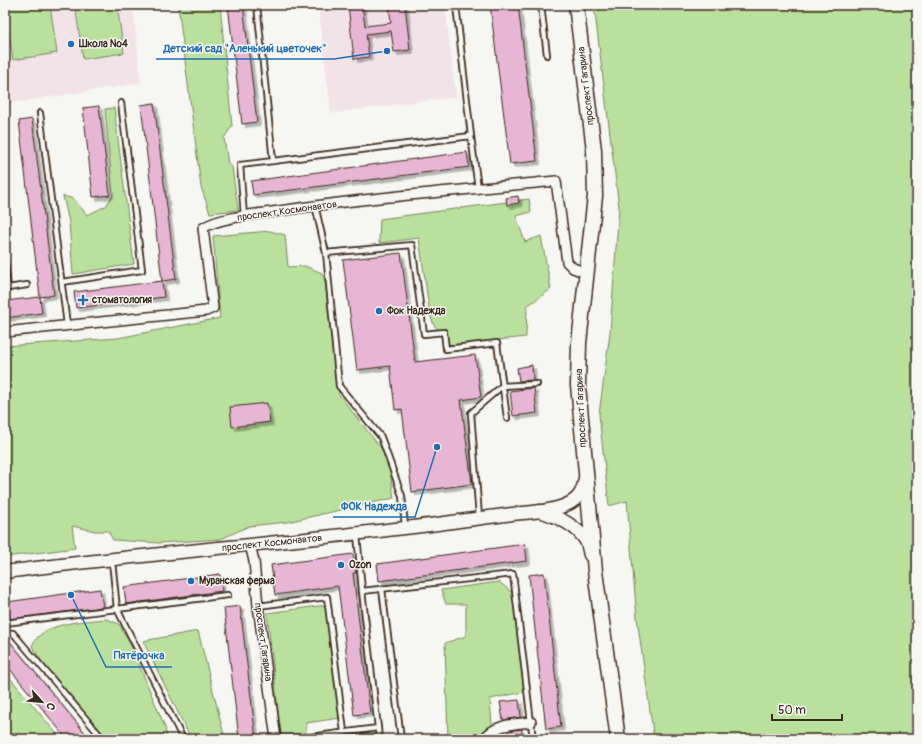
<svg xmlns="http://www.w3.org/2000/svg" width="922" height="744" font-family="Pangolin,sans-serif">
	<defs>
		<filter id="shadow"><feDropShadow dx="3.5" dy="3.5" stdDeviation="0" flood-color="#0004"/></filter>
	</defs>
	<rect width="100%" height="100%" fill="#f6f6f2"/>
	<filter id="ink" filterUnits="userSpaceOnUse"><feTurbulence type="fractalNoise" baseFrequency=".025" numOctaves="2"/><feDisplacementMap in="SourceGraphic" scale="8" xChannelSelector="R" yChannelSelector="G"/><feConvolveMatrix kernelMatrix="1 2 1 2 8 2 1 2 1" color-interpolation-filters="sRGB"/></filter>
	<g filter="url(#ink)">
		<g fill="#f2e3e9">
			<polygon points="5,5 133,5 141,83 5,104"/>
			<polygon points="318,5 445,5 456,97 331,113"/>
		</g>
		<g fill="#b9e19d" stroke="#7a865e">
			<polygon points="5,5 50,5 57,53 13,60"/>
			<polygon points="75,5 117,5 124,53 83,59"/>
			<polygon points="178,5 220,5 232,126 224,138 228,164 232,167 238,210 210,213 201,187"/>
			<polygon points="594,5 917,5 917,739 654,739 637,618 627,501 609,506 599,414 610,333 619,207"/>
			<polygon points="114,108 134,264 73,274 69,222 63,196 74,199 87,215 106,206 113,195 105,109"/>
			<polygon points="529,199 531,212 516,216 525,242 541,236 551,289 527,306 526,337 450,345 434,325 430,315 419,238 379,243 380,219"/>
			<polygon points="270,231 285,235 288,267 305,266 322,273 325,281 339,395 388,457 394,498 287,522 249,526 221,539 159,543 113,540 108,531 95,531 72,526 75,548 5,557 5,346 118,338 220,318 213,236"/>
			<polygon points="499,582 514,594 524,692 490,699 493,739 448,739 445,643 466,636 466,604 446,604 441,590"/>
			<polygon points="326,605 340,718 306,723 306,733 281,735 267,613"/>
			<path d="M 107,619 L 119,624 L 132,648 L 165,727 L 167,739 L 107,739 L 42,662 L 32,646 C 41,622 85,621 107,619 Z"/>
			<polygon points="198,631 225,739 191,739 143,641"/>
			<polygon points="5,672 61,739 5,739"/>
		</g>
		<g fill="#e8b6d5" stroke="#3b2a1e" filter="url(#shadow)">
			<polygon points="228,5 243,5 257,122 242,124"/>
			<polygon points="348,5 362,5 365,26 391,23 389,5 405,5 410,50 394,52 391,31 366,34 369,57 354,59"/>
			<polygon points="490,5 518,5 537,161 510,164"/>
			<polygon points="154,103 176,279 162,281 141,105"/>
			<polygon points="99,106 110,195 93,197 83,108"/>
			<polygon points="32,119 54,295 40,297 19,121"/>
			<polygon points="467,152 469,167 253,195 251,181"/>
			<polygon points="518,196 519,203 507,205 506,198"/>
			<polygon points="401,253 415,362 475,355 481,397 461,400 472,484 412,492 402,409 395,410 390,366 357,370 343,260"/>
			<polygon points="162,281 164,297 76,308 74,292"/>
			<polygon points="40,297 42,313 5,318 5,301"/>
			<polygon points="532,365 533,380 519,381 517,368"/>
			<polygon points="534,388 537,413 513,416 510,391"/>
			<polygon points="267,403 270,422 232,427 230,407"/>
			<polygon points="525,544 527,561 379,581 377,564"/>
			<polygon points="353,554 356,573 353,573 370,713 354,715 338,586 275,595 271,565"/>
			<polygon points="544,573 561,727 546,729 529,575"/>
			<polygon points="220,574 222,591 126,604 124,587"/>
			<polygon points="100,589 103,607 9,619 7,602"/>
			<polygon points="240,606 256,739 239,739 224,608"/>
			<polygon points="5,637 6,637 90,739 67,739 5,663"/>
			<polygon points="519,700 521,717 503,720 500,702"/>
			<polygon points="522,729 522,736 508,737 508,731"/>
		</g>
		<g fill="none" stroke-linecap="round" stroke-linejoin="round">
			<g stroke="#3b2a1e" stroke-width="8">
				<g id="service">
					<polyline points="456,5 471,136"/>
					<polyline points="541,5 547,55"/>
					<polyline points="40,113 67,325"/>
					<polyline points="273,161 471,136 478,188"/>
					<polyline points="315,205 326,253 339,386 381,437 402,496 405,526"/>
					<polyline points="244,216 240,165 273,161 257,5"/>
					<polyline points="326,253 412,245 424,334 444,332 446,349 497,343 507,418"/>
					<polyline points="5,263 8,288 5,288"/>
					<polyline points="62,282 142,270 121,103"/>
					<polyline points="8,288 27,285"/>
					<polyline points="479,517 471,413 502,386 537,384"/>
					<polyline points="112,561 117,609 183,739"/>
					<polyline points="382,589 401,739"/>
					<polyline points="362,591 513,574 533,739"/>
					<polyline points="258,606 327,597 344,732"/>
					<polyline points="5,623 228,595"/>
					<polyline points="5,633 13,633 103,739"/>
					<polyline points="378,728 379,739"/>
					<polyline points="295,739 378,728 362,591 357,534"/>
				</g>
			</g>
			<g stroke="#3b2a1e" stroke-width="12">
				<g id="minor">
					<path d="M 5,332 L 206,311 L 213,308 L 203,228 C 219,217 259,214 279,211 C 371,197 464,190 556,181 L 567,262 L 573,268 L 587,273"/>
					<polyline points="250,545 254,561 258,606 276,739"/>
					<path d="M 484,739 C 495,724 515,724 531,722"/>
				</g>
			</g>
			<g stroke="#3b2a1e" stroke-width="15">
				<g id="secondary">
					<path d="M 540,511 C 557,517 578,525 587,543 C 588,546 589,551 590,555"/>
					<path d="M 5,572 C 154,552 303,542 452,522 C 472,519 492,517 512,514 C 530,512 553,512 570,503 C 581,497 583,489 585,478"/>
				</g>
			</g>
			<g stroke="#3b2a1e" stroke-width="17">
				<polyline id="primary" points="576,5 594,150 595,196 579,343 578,385 595,571 618,739"/>
			</g>
			<use href="#service" stroke="#f6f6f2" stroke-width="4.5"/>
			<use href="#minor" stroke="#f6f6f2" stroke-width="9"/>
			<use href="#secondary" stroke="#f6f6f2" stroke-width="12"/>
			<use href="#primary" stroke="#f6f6f2" stroke-width="14"/>
		</g>
	</g>
	<g fill="#1f6fb2" stroke="#f6f6f2" stroke-width="1.5">
		<circle cx="71" cy="44" r="4"/>
		<path d="M81 294h4v4h4v4h-4v4h-4v-4h-4v-4h4z"/>
		<circle cx="379" cy="311" r="4"/>
		<circle cx="341" cy="565" r="4"/>
		<circle cx="191" cy="581" r="4"/>
	</g>
	<g text-anchor="middle" dominant-baseline="central" stroke-width="3" stroke-linejoin="round" paint-order="stroke">
		<g font-size="10" font-weight="bold" fill="#3b2a1e" stroke="#f6f6f2" text-anchor="start">
			<text x="79" y="44">Школа №4</text>
			<text x="92" y="300">стоматология</text>
			<text x="387" y="311">Фок Надежда</text>
			<text x="349" y="565">Ozon</text>
			<text x="199" y="581">Муранская ферма</text>
		</g>
		<g font-size="10" fill="#3b2a1e" stroke="#f6f6f2">
			<text transform="translate(586 86) rotate(-97)">проспект Гагарина</text>
			<text transform="translate(287 211) rotate(-8)">проспект Космонавтов</text>
			<text transform="translate(581 408) rotate(-93)">проспект Гагарина</text>
			<text transform="translate(272 543) rotate(-6)">проспект Космонавтов</text>
			<text transform="translate(263 642) rotate(82)">проспект Гагарина</text>
		</g>
	</g>
	<path fill="none" stroke="#1f6fb2" stroke-width="1.5" d="M387 51L334 59H156M437 447L415 517H333M71 595L106 667H172"/>
	<g fill="#1f6fb2" stroke="#f6f6f2" stroke-width="1.5">
		<circle cx="387" cy="51" r="4"/>
		<circle cx="437" cy="447" r="4"/>
		<circle cx="71" cy="595" r="4"/>
	</g>
	<g font-size="11" text-anchor="middle" font-weight="bold" fill="#1f6fb2" stroke="#f6f6f2" stroke-width="3" stroke-linejoin="round" paint-order="stroke">
		<text x="245" y="52">Детский сад "Аленький цветочек"</text>
		<text x="374" y="510">ФОК Надежда</text>
		<text x="139" y="659">Пятёрочка</text>
	</g>
	<rect width="922" height="744" fill="none" stroke="#f6f6f2" stroke-width="20"/>
	<rect x="10" y="10" width="902" height="724" fill="none" stroke="#3b2a1e" stroke-width="1.5" filter="url(#ink)"/>
	<g transform="translate(42 702) rotate(117)" stroke="#f6f6f2" stroke-width="3" paint-order="stroke">
	<path d="M0-3L7 15L0 10L-7 15Z" fill="#3b2a1e"/>
	<text y="-6" font-size="11" font-weight="bold" text-anchor="middle" fill="#3b2a1e">С</text>
	</g>
	<path d="M772 714v6h70v-6" fill="none" stroke="#3b2a1e" stroke-width="2"/>
	<text x="778" y="714" font-size="12" fill="#3b2a1e" stroke="#f6f6f2" stroke-width="3" paint-order="stroke">50 m</text>
</svg>
